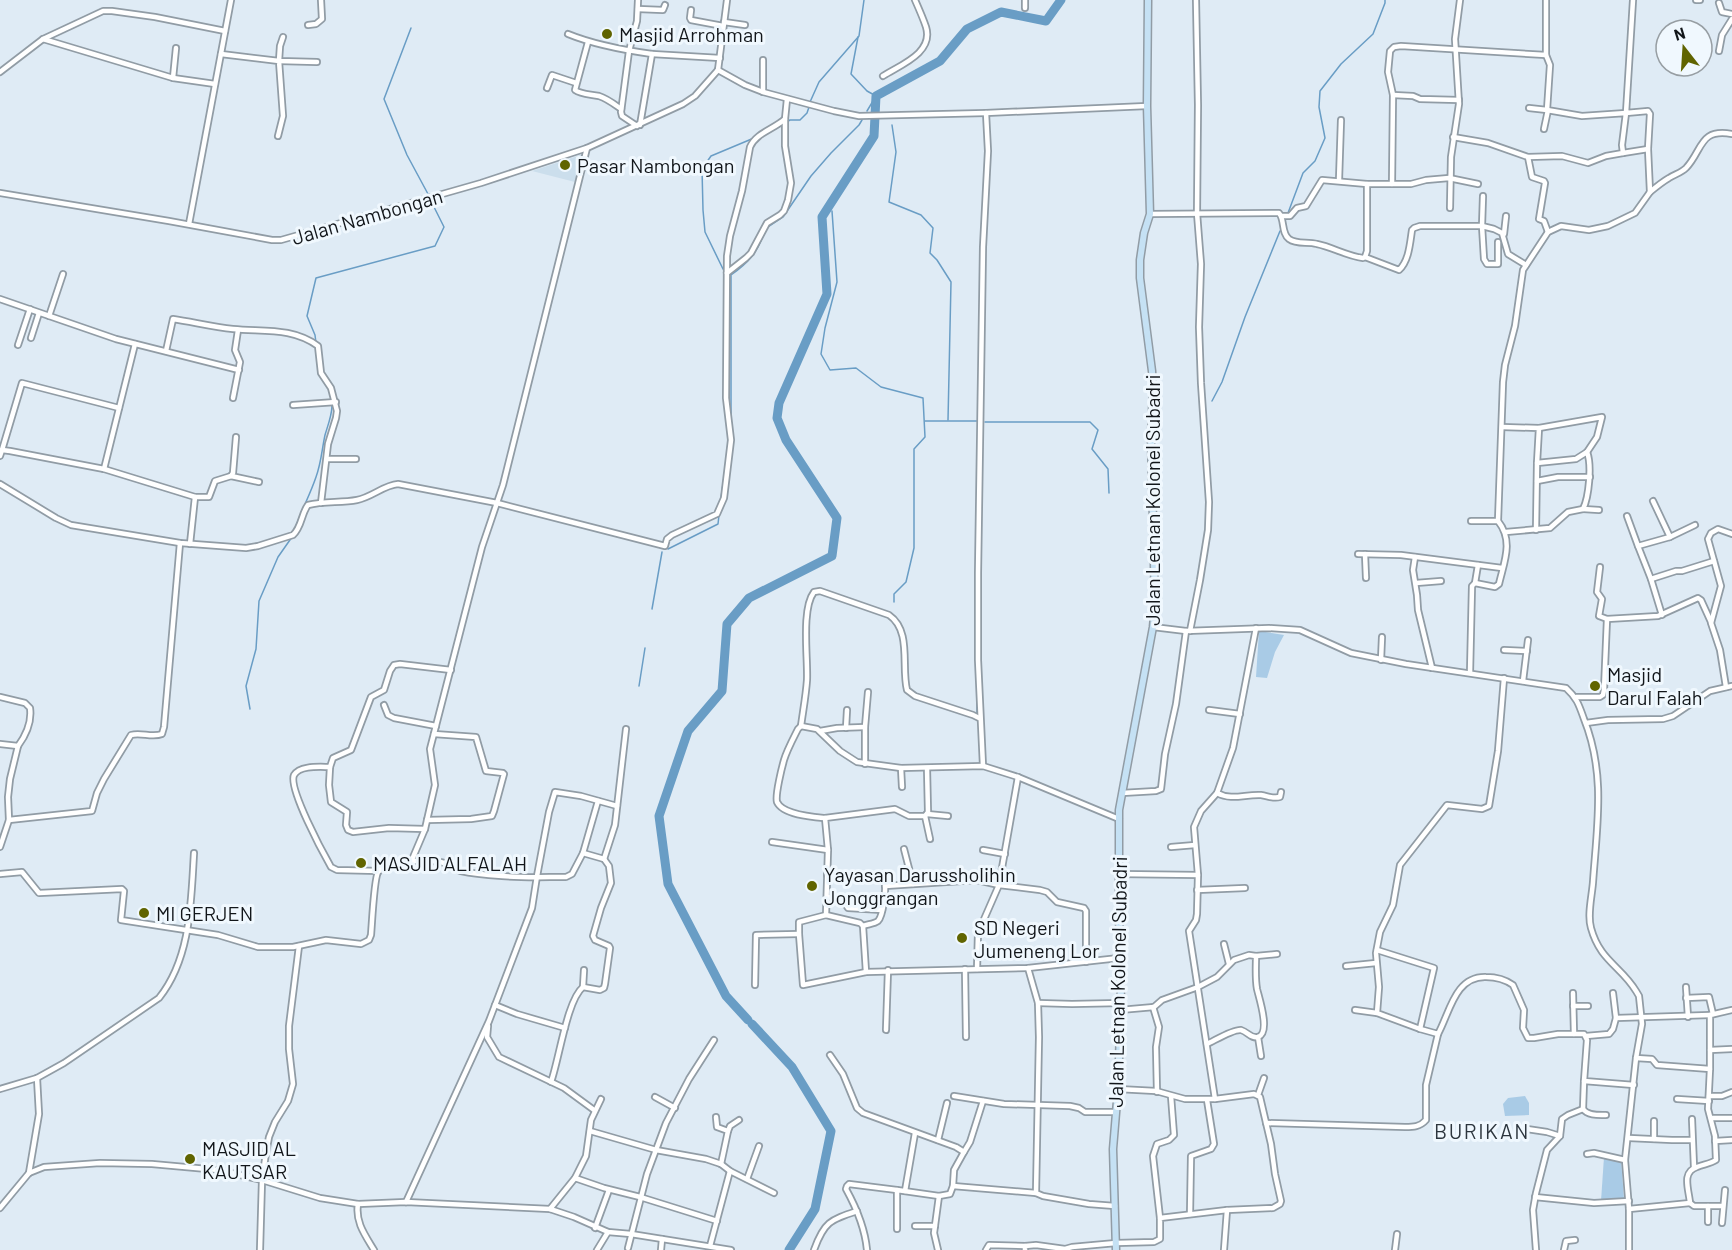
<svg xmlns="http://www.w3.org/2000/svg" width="1732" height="1250" font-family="Barlow,sans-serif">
	<rect width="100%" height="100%" fill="#dfebf5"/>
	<polygon fill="#cbdeec" points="581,155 582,159 575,182 532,171"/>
	<g fill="#a9cbe6">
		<polygon points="1259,631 1284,635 1275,652 1267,678 1256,677"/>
		<polygon points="1525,1096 1529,1103 1529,1115 1505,1116 1503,1104 1508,1098"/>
		<polygon points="1604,1157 1621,1160 1624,1199 1601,1201"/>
	</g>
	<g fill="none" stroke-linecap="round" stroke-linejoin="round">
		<g stroke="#699dc5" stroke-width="1.5">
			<polyline points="411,28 384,99 407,155 428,194"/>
			<polyline points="858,37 851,74 867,91 876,96 867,111"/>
			<polyline points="810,102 819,82 859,36 864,0"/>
			<polyline points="892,125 896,152 889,202 921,215 933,228 930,253 937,260 951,282 948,420"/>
			<polyline points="775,129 790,120 800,120 807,113 809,107"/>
			<polyline points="832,211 837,282 825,328 821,354 830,370 856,368 881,387 923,398 925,437 914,449 914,548 906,582 894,594 894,602"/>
			<polyline points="1288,213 1303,173 1315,161 1325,138 1319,107 1320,91 1341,64 1373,34 1385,3 1385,0"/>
			<polyline points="768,227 783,217 811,176 831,153 859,125 862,120"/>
			<polyline points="725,270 723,269 705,232 703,210 702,169 711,156 754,138"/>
			<polyline points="316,343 315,335 307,316 316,278 435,246 444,227 431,201"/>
			<polyline points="1212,401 1222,382 1245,317 1280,231"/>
			<path d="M 731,419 L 731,275 C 748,263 757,253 764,233"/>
			<polyline points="925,421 977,421"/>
			<polyline points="985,422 1090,422 1098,430 1092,449 1108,469 1109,493"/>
			<polyline points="721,498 725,470"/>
			<path d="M 295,529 C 301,511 310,495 316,477 C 321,464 322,449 325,435 C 331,415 336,406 327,385"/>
			<polyline points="668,549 718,524 719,515"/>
			<polyline points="652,609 662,552"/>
			<polyline points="639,686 645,648"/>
			<polyline points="250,709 246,686 256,649 259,601 278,557 292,537"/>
			<polyline points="977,715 977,688"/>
		</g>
		<g stroke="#699dc5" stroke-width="9">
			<polyline points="748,1020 726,996 668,884 659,816 688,731 722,691 727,624 749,598 832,556 837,518 786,440 777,418 779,403 827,294 822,217 874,136 876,96 940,61 967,29 1001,12 1046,21 1061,0"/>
			<polyline points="752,1024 792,1067 831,1131 815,1209 789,1250"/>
		</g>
		<g stroke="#919ca5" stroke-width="8">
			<g id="street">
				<polyline points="1025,0 1025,8"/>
				<polyline points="1696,0 1700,0"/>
				<polyline points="1719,3 1722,12 1732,14"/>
				<polyline points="638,9 663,10 665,5"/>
				<polyline points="691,10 690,18 691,20 723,26"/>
				<polyline points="724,22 745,25"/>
				<polyline points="308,25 316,24 322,19 321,0"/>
				<path d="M 568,34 C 595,45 623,50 652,54 L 640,125"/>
				<polyline points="283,37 280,46 279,61 317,62"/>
				<polyline points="43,39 173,78 215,84"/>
				<path d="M 588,42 L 575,90 C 582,95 591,94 599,96 C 608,99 614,104 621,109"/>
				<polyline points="1719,51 1722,35 1732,19"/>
				<polyline points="221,54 279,61 283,116 278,136"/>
				<polyline points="652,54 720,58"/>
				<polyline points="718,70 745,85 763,92 834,111 859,116 986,113 1147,106"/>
				<polyline points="718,70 727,0"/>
				<polyline points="0,72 43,39 103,11 112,11 155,17 225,31"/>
				<path d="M 883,76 C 900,65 934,53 926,27 C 923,18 919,9 915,0"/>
				<polyline points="173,78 176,48"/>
				<polyline points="547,88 552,75 576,83"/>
				<polyline points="763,92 763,60"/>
				<polyline points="1393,95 1413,96 1420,99 1459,100"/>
				<polyline points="1529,108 1547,110"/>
				<polyline points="637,126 622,116 621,112 629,51 637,21 638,0"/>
				<polyline points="1544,129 1548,110"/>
				<polyline points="1453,137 1488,143 1528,157 1532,177 1544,181 1545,183 1539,219 1544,221 1548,232"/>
				<polyline points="1623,153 1648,149"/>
				<polyline points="1528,157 1562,156 1588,163 1606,156 1623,153 1622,145 1626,113 1582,116 1547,110 1550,65 1546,55"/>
				<polyline points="1339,180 1341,120"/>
				<polyline points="1478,184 1449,178 1426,180 1411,184 1392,184 1393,95 1388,72 1390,51 1394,47 1401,46 1546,55 1546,0"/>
				<path d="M 1650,192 C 1656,187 1662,182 1669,178 C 1675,174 1681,173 1686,168 C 1703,150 1699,128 1732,134"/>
				<polyline points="0,193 169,221 272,240 281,240 481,183 587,148 683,104 695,96 718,70"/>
				<polyline points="1483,196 1482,226 1494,229 1502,233 1508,254 1526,265"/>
				<polyline points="1450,208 1451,157 1459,104 1455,39 1460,0"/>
				<path d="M 1150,214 L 1279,213 C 1285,220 1281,233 1289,239 C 1297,245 1308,241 1317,244 C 1332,247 1347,256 1363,258 L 1365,257 L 1367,251 L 1367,184 L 1392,184"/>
				<polyline points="1282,216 1290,216 1297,208 1306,206 1322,180 1367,184"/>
				<polyline points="189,224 231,0"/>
				<polyline points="1504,234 1506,216"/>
				<path d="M 1365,257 L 1399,270 C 1409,261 1410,243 1412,230 L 1414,228 L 1420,226 L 1482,226 L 1484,259 L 1487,264 L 1498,264 L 1498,242"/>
				<polyline points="727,273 746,258 751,253 767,223 780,215 784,211 788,200 791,183 785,146 785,119"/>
				<polyline points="0,299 116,339 239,370"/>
				<polyline points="49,316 63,274"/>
				<polyline points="31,338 39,313"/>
				<polyline points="18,345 30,309"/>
				<path d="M 166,351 L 173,319 C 193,322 213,327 233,329 C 263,332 292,327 318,346 L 321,373 L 331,388 L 337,411 L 336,418 L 328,444 L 321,503"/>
				<polyline points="233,398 240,362 235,350 238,330"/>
				<polyline points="293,405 336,402"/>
				<path d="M 1502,427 L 1539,428 L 1537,463 L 1576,459 L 1587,452 C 1592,465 1589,497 1583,509 L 1568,512 L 1550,528 L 1506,532"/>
				<polyline points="1539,428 1602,417 1597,437 1587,452"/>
				<polyline points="2,450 22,383 119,408"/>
				<polyline points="0,456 2,450 10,451 104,469 195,497 190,544"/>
				<polyline points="327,459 356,459"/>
				<polyline points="104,469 135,344"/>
				<polyline points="231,476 259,482"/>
				<polyline points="1537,481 1558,477 1590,477"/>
				<path d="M 0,484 L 56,518 L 71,525 L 180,543 L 246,548 L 258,546 L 293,535 C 302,527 301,514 308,505 C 324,501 341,503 357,500 C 372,497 384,485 398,484 L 497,503 L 665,546 L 667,539 L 672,535 L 717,514 L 724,498 L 731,440 L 726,398 L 727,256 L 730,236 L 742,191 L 750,147 C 756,133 774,129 785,119 L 787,99"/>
				<polyline points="195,497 209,497 215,481 231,476 233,473 236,437"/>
				<polyline points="1653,501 1670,537"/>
				<polyline points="1583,509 1599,510"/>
				<polyline points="1627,516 1638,546"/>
				<polyline points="1471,521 1498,521"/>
				<polyline points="1536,530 1537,463"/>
				<polyline points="1358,554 1401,555 1502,568"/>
				<polyline points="1365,554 1366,578"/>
				<polyline points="1415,557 1413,570 1417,595 1418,610 1432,668"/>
				<polyline points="1651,579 1676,571 1682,571 1714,561"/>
				<polyline points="1416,583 1441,581"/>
				<polyline points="1475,583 1478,565"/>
				<polyline points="1662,615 1651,579 1638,546 1670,537 1695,525"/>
				<polyline points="1607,619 1658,616 1698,598 1701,600 1711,622"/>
				<path d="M 1153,627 L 1186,631 L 1269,628 L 1300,630 L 1351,653 L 1406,664 L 1566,688 C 1577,698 1579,705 1584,719 C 1606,774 1597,825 1593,882 C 1592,896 1587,915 1591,928 C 1600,961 1621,966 1636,991 L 1639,996 L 1642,1024 L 1636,1058 L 1625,1160 L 1629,1209 L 1629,1250"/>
				<polyline points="1190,631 1200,580 1208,530 1209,502 1201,383 1199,327 1201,264 1197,213 1198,105 1196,0"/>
				<polyline points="1504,650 1527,651"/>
				<polyline points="1381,660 1382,637"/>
				<path d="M 1470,673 L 1472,586 L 1475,583 L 1495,587 L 1499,584 C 1504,562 1514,541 1498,521 L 1503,382 L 1505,365 L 1515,326 L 1523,270 L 1548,232 L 1561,226 L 1589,230 L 1608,226 L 1635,213 L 1650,192 L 1648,149 L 1650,114 L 1648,111 L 1626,113 L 1633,0"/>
				<path d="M 1504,678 L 1498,751 L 1489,806 L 1482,809 L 1447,805 L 1400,865 L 1393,905 L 1380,932 L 1376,953 L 1379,987 L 1377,1013 L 1420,1029 L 1438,1034 C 1450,1012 1455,976 1486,977 C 1496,977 1506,980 1513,985 L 1524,1010 L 1523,1028 L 1528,1038 L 1534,1038 L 1558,1034 L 1584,1034 L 1587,1040 L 1584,1081 L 1634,1085"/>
				<polyline points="1523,681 1528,640"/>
				<polyline points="1726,687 1720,650 1711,623 1721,586 1708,539 1711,533 1718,529 1732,534"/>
				<path d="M 0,697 L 25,703 L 30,708 C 32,722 26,735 18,746"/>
				<polyline points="1576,697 1600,697 1603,695 1604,690 1607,619 1599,616 1602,599 1597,592 1600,567"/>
				<polyline points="384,705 388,715 394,718 436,726"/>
				<polyline points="1209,710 1240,714"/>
				<polyline points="1586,723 1608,720 1663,719 1673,716 1710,691 1732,686"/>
				<polyline points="801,726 817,729 840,751 857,762 901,768 983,766 1018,777 1119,819"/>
				<polyline points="846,728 847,710"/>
				<polyline points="820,731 837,728 865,727"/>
				<polyline points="0,744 18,746 10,779 8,797 9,820 0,847"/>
				<polyline points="865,764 865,727 868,692"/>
				<polyline points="983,766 978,660 978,573 983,247 988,151 986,113"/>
				<polyline points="330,767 329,785 331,802 347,812 346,825 348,830 353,832 389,828 425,829"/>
				<polyline points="901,768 902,787"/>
				<polyline points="1122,793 1156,791 1161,789 1165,754 1176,704 1186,631"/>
				<path d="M 1217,793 C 1232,801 1245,794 1261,795 C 1268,796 1273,799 1280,797 L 1281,792"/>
				<polyline points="927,814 948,816"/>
				<polyline points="925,816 930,839"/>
				<path d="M 825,818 C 813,817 783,815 777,802 C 775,795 782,767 784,760 C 787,750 793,739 798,729 L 801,726 C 803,711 806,695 807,680 C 808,658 801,609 814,592 L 820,591 L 889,615 C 912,631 901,666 907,690 L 915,696 L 973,715 L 979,718"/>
				<path d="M 9,820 L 92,811 L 97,793 L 104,779 L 131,735 C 141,732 152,738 162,734 L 164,727 L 180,543"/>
				<polyline points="427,820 471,819 492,816 494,811 504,774 503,773 486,771 476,737 434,734"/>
				<polyline points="772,842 828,850"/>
				<polyline points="1171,847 1195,845"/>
				<polyline points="904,849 913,884"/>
				<polyline points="983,850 1005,854"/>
				<polyline points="583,853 598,801"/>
				<polyline points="604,859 615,825 626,729"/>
				<polyline points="411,862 425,829 435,785 430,749 482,547 503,485 587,148"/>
				<path d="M 379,871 L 337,870 L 331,867 C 323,853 288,788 294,775 C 300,765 320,767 330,767 L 333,758 L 351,750 L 371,697 L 384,690 L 390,671 L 394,665 L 400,664 L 451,670"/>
				<path d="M 0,874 L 22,872 L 39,893 L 122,889 L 124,891 L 121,920 L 218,935 L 258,947 L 293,947 L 326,940 L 361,944 L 369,940 L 371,935 C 372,923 374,880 378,872 C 385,860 428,860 440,862 C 448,863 453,869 461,871 C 474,874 488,875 502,876 C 522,878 545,877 566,877 L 572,874 L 583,853 L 604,859 L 609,866 L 611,883 L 601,908 L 593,936 L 595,940 L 609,946 L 610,948 L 605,984 L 604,988 L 600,990 L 583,987 C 567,1000 559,1060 551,1082"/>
				<polyline points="1119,874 1198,875"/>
				<path d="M 827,875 L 876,876 C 881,877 882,877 884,881 C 887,887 883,916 878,921 C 874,924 868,924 863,926"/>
				<polyline points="885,886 977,880 999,885 1040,890 1047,892 1057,902 1084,908 1086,911 1086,962"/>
				<polyline points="1197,890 1245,888"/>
				<polyline points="827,897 842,899 848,908 882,910"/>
				<polyline points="826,915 799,922 799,934 803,985 866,972 1028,968 1119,958"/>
				<polyline points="1224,944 1229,964"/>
				<polyline points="1377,950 1434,968 1420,1029"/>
				<polyline points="1256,956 1277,954"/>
				<polyline points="1346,966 1376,963"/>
				<polyline points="1028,968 1038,1003 1039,1037 1036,1193 1043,1196 1089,1204 1115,1206"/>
				<polyline points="965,969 966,1037"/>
				<polyline points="977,969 978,933 999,885 1018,777"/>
				<polyline points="866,972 863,926 860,923 826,915 828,850 825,818 895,809 909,816 925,816 928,812 927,768"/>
				<polyline points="755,985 756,935 799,934"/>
				<polyline points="583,987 584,970"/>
				<polyline points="1686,987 1688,1017"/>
				<polyline points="1573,993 1574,1034"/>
				<polyline points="1613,993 1616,1018"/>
				<polyline points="1686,998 1709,997 1713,1014"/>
				<polyline points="1038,1003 1072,1004 1121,1003"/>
				<polyline points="495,1005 517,1014 565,1028"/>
				<polyline points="1573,1006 1588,1006"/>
				<polyline points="1153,1007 1159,1027 1156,1047 1157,1092"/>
				<path d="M 1120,1010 L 1154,1007 L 1162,1000 L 1198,987 L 1217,977 L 1234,960 L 1249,955 L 1256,956 C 1256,966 1255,978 1257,989 C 1259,998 1271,1033 1258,1037 C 1251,1039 1248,1032 1241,1030 C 1233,1029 1214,1041 1207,1044"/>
				<polyline points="1355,1010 1377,1013"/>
				<polyline points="488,1026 487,1037 499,1057 564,1088 594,1110"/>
				<polyline points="886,1030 888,970"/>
				<polyline points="1586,1036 1609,1034 1613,1029 1616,1018 1710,1015"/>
				<polyline points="1258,1037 1261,1056"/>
				<polyline points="1710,1050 1732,1049"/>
				<polyline points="830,1055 843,1074 857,1108 863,1113 956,1147 964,1152 954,1170 953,1186 950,1194 939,1196 934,1233 938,1250"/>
				<polyline points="1636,1058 1652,1059 1657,1065 1710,1069"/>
				<path d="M 1584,1081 L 1583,1109 C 1588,1116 1599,1115 1606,1115"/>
				<path d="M 0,1089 L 37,1078 L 64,1063 L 159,998 C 191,958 191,902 194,853"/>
				<polyline points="1118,1089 1156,1091 1185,1099 1215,1099 1189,931 1196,920 1197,914 1198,875 1194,827 1201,811 1217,793 1233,748 1256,628"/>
				<polyline points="1258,1095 1264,1078"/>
				<polyline points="954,1096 1004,1104 1070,1106 1079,1108 1085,1112 1116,1112"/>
				<polyline points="1709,1096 1722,1096 1732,1092"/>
				<polyline points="655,1097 675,1108"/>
				<polyline points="1677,1099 1709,1101"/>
				<polyline points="716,1117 717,1127 728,1131 721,1164"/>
				<polyline points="1711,1118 1732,1118"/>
				<polyline points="1692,1119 1694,1167"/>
				<polyline points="1654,1121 1654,1139"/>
				<path d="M 1266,1123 L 1405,1127 C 1413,1127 1420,1127 1426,1120 L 1426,1085 L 1438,1034"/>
				<polyline points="1527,1129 1547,1132 1560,1136"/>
				<polyline points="590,1131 656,1150 706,1159 721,1164 730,1171 774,1193"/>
				<polyline points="728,1131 730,1126 739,1120"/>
				<polyline points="1629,1138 1672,1140 1692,1140"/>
				<polyline points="938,1140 947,1103"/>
				<polyline points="1715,1141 1732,1140"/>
				<polyline points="964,1152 970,1142 983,1101"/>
				<polyline points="1587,1154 1594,1153 1625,1160"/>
				<polyline points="29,1173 39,1114 37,1078"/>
				<polyline points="575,1178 604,1188 640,1197 717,1221"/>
				<polyline points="747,1179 759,1146"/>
				<polyline points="953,1186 1036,1193"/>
				<polyline points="905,1191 915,1133"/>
				<polyline points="1535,1197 1594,1203 1629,1201"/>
				<polyline points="406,1202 489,1021 532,908 537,876 549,812 555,792 581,796 617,806"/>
				<polyline points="1690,1203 1694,1206 1723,1206"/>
				<path d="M 358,1204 C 355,1222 365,1235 374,1250"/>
				<polyline points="0,1208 29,1173 44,1167 100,1163 152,1164 218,1170 262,1180 320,1198 358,1204 406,1202 550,1209 574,1217 608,1232 631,1234 731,1250"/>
				<polyline points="550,1209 575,1178 586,1156 591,1120 601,1099"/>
				<path d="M 1629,1209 L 1690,1203 C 1689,1190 1681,1172 1697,1167 C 1704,1164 1710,1164 1716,1160 L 1715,1136 L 1708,1109 L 1710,1069 L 1710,1015 L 1732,1010"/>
				<polyline points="1190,1214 1191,1156 1211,1149 1214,1144 1207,1100"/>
				<polyline points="1160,1218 1153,1156 1157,1144 1169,1140 1174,1135 1171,1096"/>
				<polyline points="1708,1222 1708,1206"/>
				<polyline points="1722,1223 1725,1190"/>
				<polyline points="915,1226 935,1226"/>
				<polyline points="595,1228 609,1190"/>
				<polyline points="897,1229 897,1190 939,1196"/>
				<polyline points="710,1246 730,1171"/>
				<polyline points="628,1248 647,1174 666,1123 689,1079 714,1040"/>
				<polyline points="260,1250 262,1180 266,1153 269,1137 275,1122 288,1101 293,1084 289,1049 289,1026 299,946"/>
				<polyline points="597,1250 608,1232"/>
				<polyline points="661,1250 662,1239"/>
				<path d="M 814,1250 C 824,1222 830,1220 857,1211"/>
				<path d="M 867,1250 C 865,1228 857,1209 846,1189 L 847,1186 L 849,1184 L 897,1190"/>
				<polyline points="986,1250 989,1245 1025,1246"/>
				<polyline points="1025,1250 1025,1246 1036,1245 1065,1249 1072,1247 1116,1243 1154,1242 1160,1239 1160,1218 1227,1210 1273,1208 1280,1204 1281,1201 1275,1174 1271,1144 1260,1097 1254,1094 1215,1099"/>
				<polyline points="1224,1250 1227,1210"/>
				<polyline points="1395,1250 1397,1234"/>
				<polyline points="1536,1250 1533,1210 1536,1193 1547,1150 1560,1136 1562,1119 1568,1115 1583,1109"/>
				<polyline points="1564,1250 1566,1241 1575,1240"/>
			</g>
		</g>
		<g stroke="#919ca5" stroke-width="9">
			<polyline id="secondary" points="1116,1250 1113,1149 1118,1089 1121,1001 1119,916 1119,810 1153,627 1155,606 1151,437 1153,390 1152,371 1140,278 1140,260 1144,233 1150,214 1147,106 1148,0"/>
		</g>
		<use href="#street" stroke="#fff" stroke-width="4.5"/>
		<use href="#secondary" stroke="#c5e1f4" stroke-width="6"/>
	</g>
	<g fill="#606400" stroke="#f0f8fe" stroke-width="2">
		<circle cx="607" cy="34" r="6"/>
		<circle cx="565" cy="165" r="6"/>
		<circle cx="1595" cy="686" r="6"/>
		<circle cx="361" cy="863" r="6"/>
		<circle cx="812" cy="886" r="6"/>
		<circle cx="144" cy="913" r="6"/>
		<circle cx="962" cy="938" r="6"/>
		<circle cx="190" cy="1159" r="6"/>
	</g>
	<g text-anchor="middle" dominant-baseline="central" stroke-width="6" stroke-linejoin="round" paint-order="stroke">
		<g font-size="20" fill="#12161a" stroke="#f0f8fe" text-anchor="start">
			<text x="619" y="34">Masjid Arrohman</text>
			<text x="577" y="165">Pasar Nambongan</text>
			<text x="1607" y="674">Masjid<tspan x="1607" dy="23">Darul Falah</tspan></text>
			<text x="373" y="863">MASJID ALFALAH</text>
			<text x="824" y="874">Yayasan Darussholihin<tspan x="824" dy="23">Jonggrangan</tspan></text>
			<text x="156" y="913">MI GERJEN</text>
			<text x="974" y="927">SD Negeri<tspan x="974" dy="23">Jumeneng Lor</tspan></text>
			<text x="202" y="1148">MASJID AL<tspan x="202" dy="23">KAUTSAR</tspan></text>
		</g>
		<g font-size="20" fill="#12161a" stroke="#f0f8fe">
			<text transform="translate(367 216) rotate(-16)">Jalan Nambongan</text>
			<text transform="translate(1152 500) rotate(-90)">Jalan Letnan Kolonel Subadri</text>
			<text transform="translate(1117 982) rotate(-89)">Jalan Letnan Kolonel Subadri</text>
		</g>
		<g font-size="21" letter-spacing="1.5" fill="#2d363e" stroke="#f0f8fe">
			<text x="1482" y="1130">BURIKAN</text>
		</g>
	</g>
	<g transform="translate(1684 48) rotate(343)"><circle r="28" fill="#f0f8fe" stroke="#979ea3" stroke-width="1.5"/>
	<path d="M0-4.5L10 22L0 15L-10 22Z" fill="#606400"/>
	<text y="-9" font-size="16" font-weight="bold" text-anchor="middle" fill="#12161a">N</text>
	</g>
</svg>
